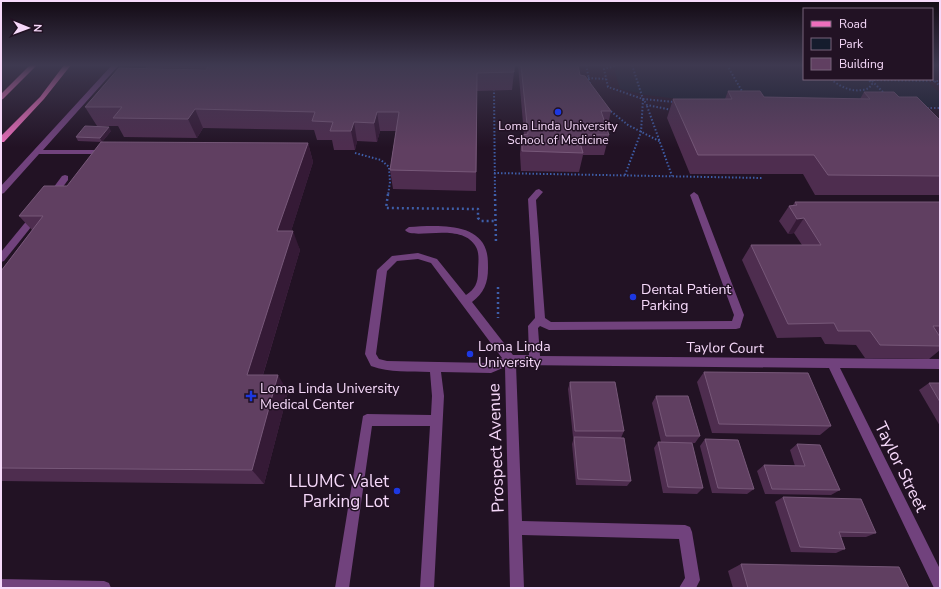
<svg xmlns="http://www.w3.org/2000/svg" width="941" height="589" font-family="'Nunito Sans',sans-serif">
	<rect width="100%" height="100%" fill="#221224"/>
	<polygon fill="#151c2d" points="623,65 804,65 804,79 925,79 940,93 940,107 711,103 646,95 620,89 614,68"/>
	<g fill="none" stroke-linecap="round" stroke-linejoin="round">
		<g stroke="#3e5ea9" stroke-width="2" stroke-dasharray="1.5 2" stroke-linecap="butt">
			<polyline points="586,65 590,84"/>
			<polyline points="618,65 604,69 608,87 643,99 674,102"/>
			<polyline points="632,65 643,99 647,105 672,110"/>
			<polyline points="727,65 743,93"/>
			<polyline points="588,78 606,79"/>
			<path d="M 831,79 C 841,88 856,94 869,88 L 872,84 L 868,79"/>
			<polyline points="932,79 940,86"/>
			<polyline points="870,80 940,81"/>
			<polyline points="872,81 884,93"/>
			<polyline points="494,89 495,195"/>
			<polyline points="647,106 672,176"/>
			<polyline points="927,108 940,108"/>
			<polyline points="608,109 628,125 661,142"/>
			<polyline points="355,153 381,160 389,167 390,182 388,195"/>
			<polyline points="494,173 762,178"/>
			<polyline points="625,175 641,132 643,99"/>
		</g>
		<g stroke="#3e5ea9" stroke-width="2.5" stroke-dasharray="2 3" stroke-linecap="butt">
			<polyline points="388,194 386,208 478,209 478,218 481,221 496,221"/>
			<polyline points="495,194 496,244"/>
			<polyline points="498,287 498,318"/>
		</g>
		<g fill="#71427d" fill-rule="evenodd">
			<polygon points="112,65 119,65 43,150 106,150 110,152 109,154 39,154 4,193 1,194 1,186"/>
			<polygon points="65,175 68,176 68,180 54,199 48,199 47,197 48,195 62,176"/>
			<path d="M 539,189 L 543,192 L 536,200 L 545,318 L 551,322 L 732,321 L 734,315 L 690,195 L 694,192 L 698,195 L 744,315 L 740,328 L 736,329 L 549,330 L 540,326 L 538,328 L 540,356 L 940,359 L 940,369 L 840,368 L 940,569 L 940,588 L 934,588 L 829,368 L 516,365 L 522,521 L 685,525 L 690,527 L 692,532 L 700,580 L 696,588 L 679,588 L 685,578 L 679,539 L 522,535 L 524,588 L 510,588 L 505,367 L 491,373 L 441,372 L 444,396 L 434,588 L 420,588 L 430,426 L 372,426 L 349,588 L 335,588 L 363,416 L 367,414 L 431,415 L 432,396 L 430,372 C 410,371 390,373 371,366 L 365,354 L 377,270 L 392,256 L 418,253 L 437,259 L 466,295 C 475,289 478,283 478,272 C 478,264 480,254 476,247 C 462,221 413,241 405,230 L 409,227 C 432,226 477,221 486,250 C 488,256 488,262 488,268 C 488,283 484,293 472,302 L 513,355 L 529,355 L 528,326 L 535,318 L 528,199 L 536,190 ZM 418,259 L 431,263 L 502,358 L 490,363 L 387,361 L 379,359 L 376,354 L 387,271 L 397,261 Z"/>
			<polygon points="36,212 39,213 40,215 39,217 4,261 1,262 1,252 33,213"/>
			<polygon points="1,579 104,581 109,583 111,588 1,588"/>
		</g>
		<g fill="#ed6ebc" fill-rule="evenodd">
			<polygon points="30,65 37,65 3,99 1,100 1,94"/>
			<polygon points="64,65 71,65 44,99 4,142 1,142 1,136 40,97"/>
		</g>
	</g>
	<g fill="#4e2d4f">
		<polygon points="145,65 514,65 514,72 512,90 477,91 476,191 393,189 390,170 396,131 380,131 377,142 357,141 355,150 334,150 332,140 317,140 314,130 203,128 197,138 124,137 118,126 97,126 85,107 206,70 206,69 146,68"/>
		<polygon points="518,65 578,65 580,75 611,111 607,129 609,135 604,155 583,155 579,172 521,171 520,154 522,135 524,135"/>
		<polygon points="728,91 764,97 860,99 864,92 899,97 940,120 940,195 815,195 803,174 690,174 667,118 673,99 725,99"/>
		<polygon points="111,131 102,142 78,141 76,137"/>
		<polygon points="308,143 313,162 291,231 300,250 263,375 288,392 264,484 1,481 1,271 32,230 19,216 67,186"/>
		<polygon points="795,202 940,202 940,350 929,359 865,358 856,345 825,344 821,337 777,338 742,260 751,245 802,245 794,233 788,234 779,221 789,206 793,205"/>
		<polygon points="704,372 831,426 820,435 712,433 697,382"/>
		<polygon points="570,382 624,431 621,438 573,437 568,389"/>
		<polygon points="929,383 940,383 940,426 919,390"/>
		<polygon points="656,396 700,436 695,443 688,443 703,488 697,494 663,493 654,448 658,442 661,442 652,403"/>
		<polygon points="574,437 631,481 627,486 576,485 572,444"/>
		<polygon points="705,439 754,489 747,494 712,493 700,446"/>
		<polygon points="797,444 840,490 831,495 765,494 757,471 764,465 795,466 790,450"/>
		<polygon points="783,497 876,533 866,537 841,537 845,549 836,553 791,552 775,502"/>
		<polygon points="741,564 909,588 733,588 728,571"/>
	</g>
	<g fill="#351a36">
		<polygon points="195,109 203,128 197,138 188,119"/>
		<polygon points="377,112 380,131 377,142 374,123"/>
		<polygon points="354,122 357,141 355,150 351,131"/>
		<polygon points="109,127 111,131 102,142 100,138"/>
		<polygon points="308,143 313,162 285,250 277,231"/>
		<polygon points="804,218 794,233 788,234 797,219"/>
		<polygon points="293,231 300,250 258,391 247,375"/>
		<polygon points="278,375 288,392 264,484 252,470"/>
	</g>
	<g fill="#603f61" stroke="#775879">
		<polygon points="209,65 514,65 514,72 477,73 476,172 390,170 399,112 377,112 374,123 354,122 351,131 330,131 333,122 312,121 315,112 195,109 188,119 113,118 122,107 85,107 119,68 206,70"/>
		<polygon points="521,65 578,65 580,75 585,76 611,111 601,111 609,135 584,135 585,139 579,139 583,153 522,151 522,135 528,134"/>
		<polygon points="728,91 760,91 764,97 870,99 864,92 894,92 899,97 917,97 940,120 940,176 828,175 814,155 698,155 673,99 732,99"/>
		<polygon points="85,126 109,127 100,138 76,137"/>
		<polygon points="101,142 308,143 277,231 293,231 247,375 278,375 252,470 1,468 1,271 43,216 19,216 44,186 67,186"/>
		<polygon points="795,202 940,202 940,326 933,326 940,337 940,346 880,345 870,331 838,331 834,323 788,324 751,245 821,245 804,218 797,219 789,206 797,205"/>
		<polygon points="704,372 808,373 831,426 719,424"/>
		<polygon points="570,382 615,382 624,431 575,431"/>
		<polygon points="929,383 940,383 940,402"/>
		<polygon points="656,396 688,396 700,436 666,436"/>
		<polygon points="574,437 624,438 631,481 578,479"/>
		<polygon points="705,439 738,440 754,489 718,488"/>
		<polygon points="658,442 692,443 703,488 668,487"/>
		<polygon points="797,444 820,445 840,490 772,489 764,465 805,466"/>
		<polygon points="783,497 861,499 876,533 839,532 845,549 800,547"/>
		<polygon points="741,564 899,567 909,588 748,588"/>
	</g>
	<linearGradient id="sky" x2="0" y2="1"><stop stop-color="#130a14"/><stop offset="0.44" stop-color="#3e3950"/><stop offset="1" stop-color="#3e3950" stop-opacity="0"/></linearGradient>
	<rect width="941" height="148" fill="url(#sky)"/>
	<g fill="#1d38e2" stroke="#221224" stroke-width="1.5">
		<circle cx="558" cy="112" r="4"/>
		<circle cx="633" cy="297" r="4"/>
		<circle cx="470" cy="354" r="4"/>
		<path d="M249 390h4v4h4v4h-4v4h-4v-4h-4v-4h4z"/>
		<circle cx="397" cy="491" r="4"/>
	</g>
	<g text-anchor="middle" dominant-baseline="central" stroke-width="3" stroke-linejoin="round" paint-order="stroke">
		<g font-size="12" fill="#f6d9fa" stroke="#221224">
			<text x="558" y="126">Loma Linda University<tspan x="558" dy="14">School of Medicine</tspan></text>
		</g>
		<g font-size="14" fill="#f6d9fa" stroke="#221224" text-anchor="start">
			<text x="641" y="289">Dental Patient<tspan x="641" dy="16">Parking</tspan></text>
			<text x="478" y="346">Loma Linda<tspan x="478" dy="16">University</tspan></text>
			<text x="260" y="388">Loma Linda University<tspan x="260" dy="16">Medical Center</tspan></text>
		</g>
		<g font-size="14" fill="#f6d9fa" stroke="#221224">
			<text transform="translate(725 348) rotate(1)">Taylor Court</text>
		</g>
		<g font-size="17" fill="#f6d9fa" stroke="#221224">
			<text transform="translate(496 448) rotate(-92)">Prospect Avenue</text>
			<text transform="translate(901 467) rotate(64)">Taylor Street</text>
		</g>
		<g font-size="17" fill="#f6d9fa" stroke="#221224" text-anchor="end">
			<text x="389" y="481">LLUMC Valet<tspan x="389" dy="20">Parking Lot</tspan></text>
		</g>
	</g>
	<rect width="941" height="589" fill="none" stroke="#f6d9fa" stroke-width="4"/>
	<rect x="803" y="8" width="130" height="72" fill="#221224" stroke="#77627a"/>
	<rect x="811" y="21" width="20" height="6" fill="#ed6ebc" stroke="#77627a"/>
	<text x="839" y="28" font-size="12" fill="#f6d9fa">Road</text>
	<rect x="811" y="38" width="20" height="12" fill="#151c2d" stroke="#77627a"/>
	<text x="839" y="48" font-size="12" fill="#f6d9fa">Park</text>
	<rect x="811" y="58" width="20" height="12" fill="#603f61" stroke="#77627a"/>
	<text x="839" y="68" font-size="12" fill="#f6d9fa">Building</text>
	<g transform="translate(28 28) rotate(91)" stroke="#221224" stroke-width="3" paint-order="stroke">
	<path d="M0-3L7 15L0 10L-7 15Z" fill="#f6d9fa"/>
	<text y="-6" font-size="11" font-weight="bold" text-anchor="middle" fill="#f6d9fa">N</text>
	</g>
</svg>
